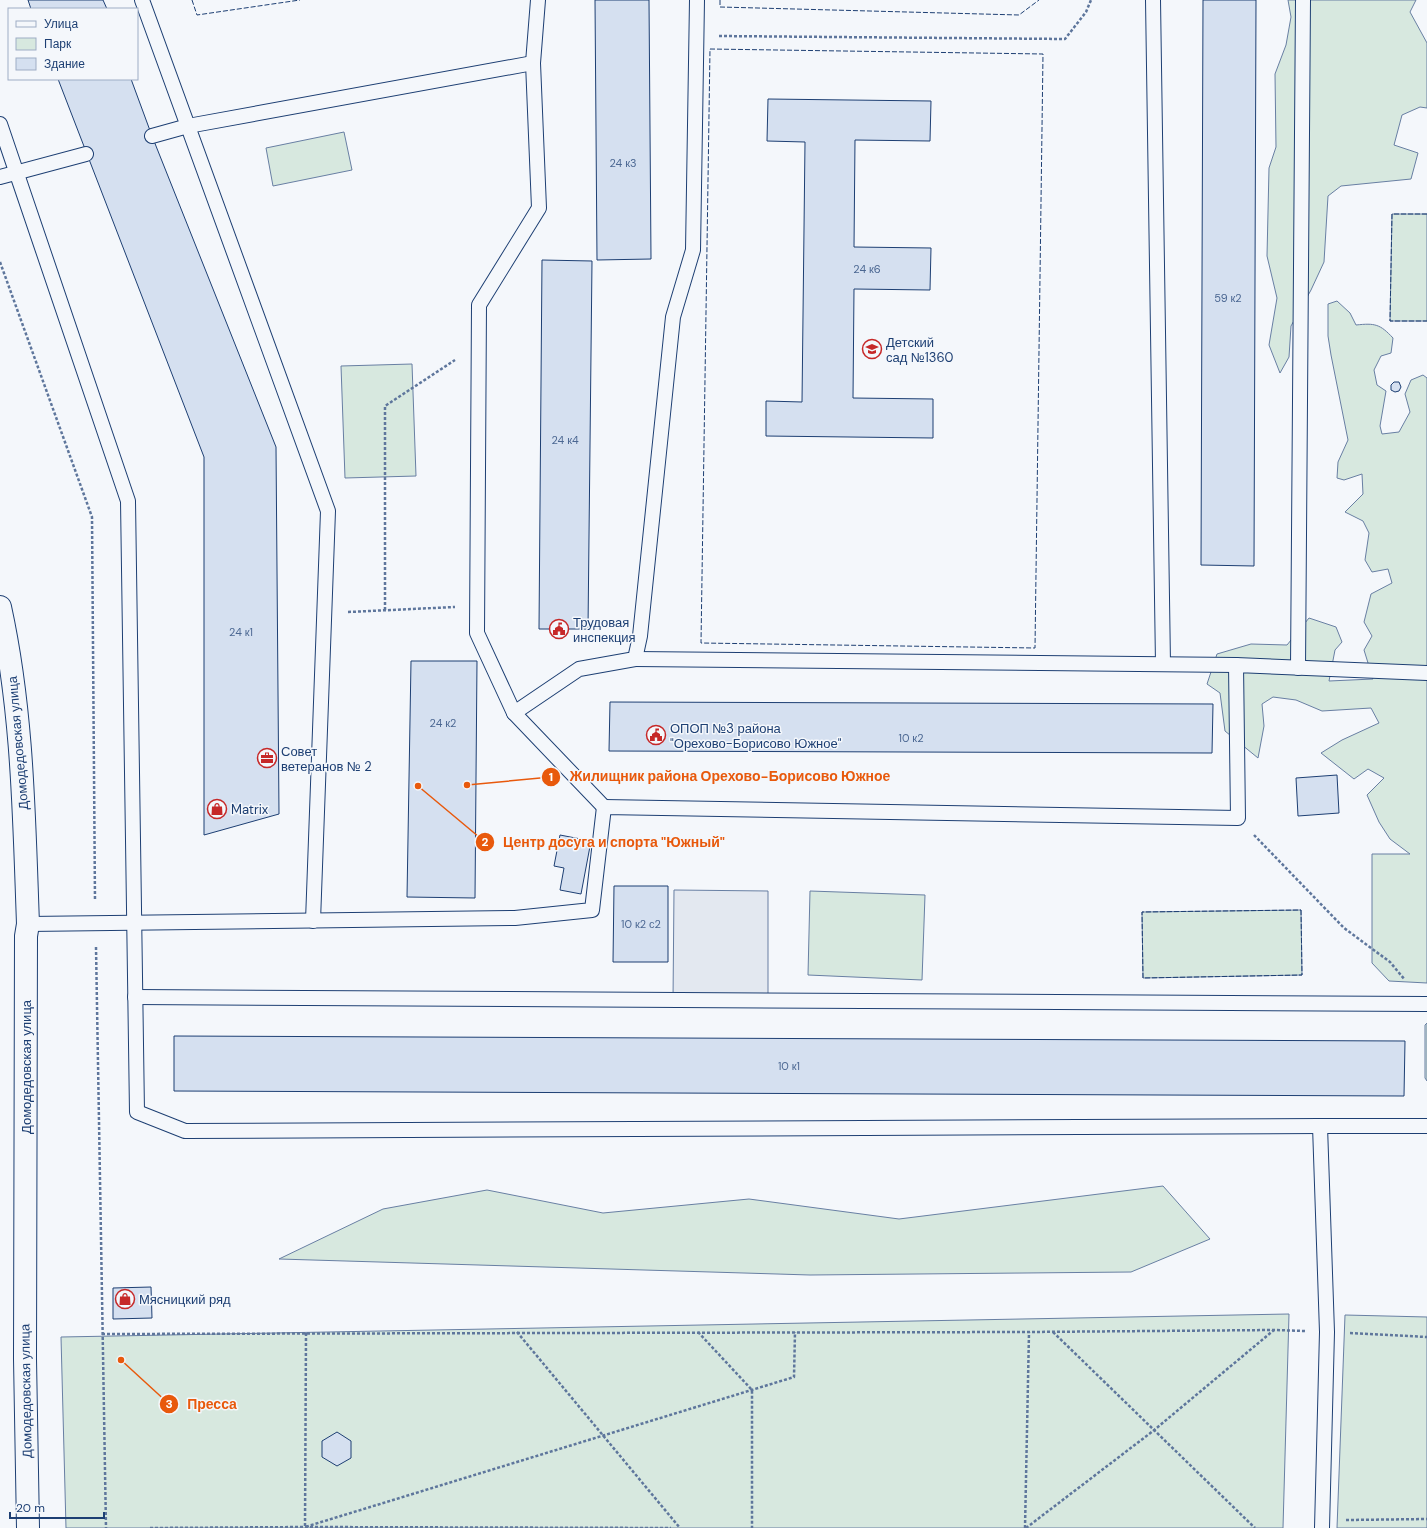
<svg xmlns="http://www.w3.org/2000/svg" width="1427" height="1528" font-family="'DM Sans',sans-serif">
	<rect width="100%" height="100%" fill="#f4f7fb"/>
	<g fill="#d7e8df" stroke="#687fa3">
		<polygon points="1288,0 1416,0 1410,12 1427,43 1427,108 1420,107 1402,115 1394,145 1418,153 1411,179 1341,186 1328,196 1324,262 1311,290 1291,326 1289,357 1280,373 1269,345 1277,298 1267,256 1269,168 1276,147 1275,74 1286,45 1291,17"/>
		<polygon points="344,132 352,170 273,186 266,148"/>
		<polygon points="1392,214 1427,214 1427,321 1390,321"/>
		<path d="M 1337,301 L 1350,313 L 1356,325 C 1375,323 1380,324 1393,338 L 1391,353 L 1381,356 L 1374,370 L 1377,385 L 1386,391 L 1380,426 L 1382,434 L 1399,432 L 1410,412 L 1405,394 L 1411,380 L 1423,375 L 1427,378 L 1427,983 L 1389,981 L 1372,963 L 1372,854 L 1410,854 L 1390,839 L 1379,822 L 1367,795 L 1384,778 L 1368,769 L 1354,779 L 1321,753 L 1342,740 L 1379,723 L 1371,708 L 1322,711 L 1296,700 L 1273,697 L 1262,704 L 1264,726 L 1258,758 L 1225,731 L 1220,693 L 1207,684 L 1217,654 L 1251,644 L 1287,645 L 1309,618 L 1336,627 L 1342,642 L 1335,650 L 1329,681 L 1373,679 L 1364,650 L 1372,636 L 1364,622 L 1371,594 L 1392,583 L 1388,569 L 1372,572 L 1365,560 L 1369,533 L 1363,521 L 1345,512 L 1363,494 L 1362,474 L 1344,480 L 1337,478 L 1338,462 L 1348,440 L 1331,355 L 1328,336 L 1328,304 Z"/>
		<polygon points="412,364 416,476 345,478 341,366"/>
		<polygon points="810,891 925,895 922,980 808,975"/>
		<polygon points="1301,910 1302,975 1143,978 1142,912"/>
		<polygon points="1427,1023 1427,1081 1425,1078 1425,1025"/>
		<polygon points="1163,1186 1210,1239 1131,1272 810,1275 279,1259 383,1209 487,1190 603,1213 749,1199 899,1219"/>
		<polygon points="1289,1314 1283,1528 66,1528 61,1337"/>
		<polygon points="1345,1315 1427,1317 1427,1528 1337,1528"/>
	</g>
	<polygon fill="#e3e8f0" stroke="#687fa3" points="674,890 768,891 768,1001 673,1000"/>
	<g fill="#d5e0f0" stroke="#1d3f73">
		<polygon points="28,0 103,0 107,9 31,9"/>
		<polygon points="595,0 649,0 651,259 597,260"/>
		<polygon points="1203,0 1256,0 1254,566 1201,565"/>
		<polygon points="58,79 131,79 152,136 276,447 279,814 204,835 204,457"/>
		<polygon points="768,99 931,101 930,141 855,140 854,247 931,248 930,290 854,289 853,398 933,399 933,438 766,436 766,401 802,402 805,142 767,141"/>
		<polygon points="542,260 592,261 588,629 539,629"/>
		<polygon points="1394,382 1399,382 1401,387 1399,391 1395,392 1391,390 1391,385"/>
		<polygon points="411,661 477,661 475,898 407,897"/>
		<polygon points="610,702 1213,704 1212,753 609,751"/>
		<polygon points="1337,775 1339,813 1298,816 1296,778"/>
		<polygon points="560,835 591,841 581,894 560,890 564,868 554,866"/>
		<polygon points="614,886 668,886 668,962 613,962"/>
		<polygon points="174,1036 1405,1041 1404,1096 174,1091"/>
		<polygon points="151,1287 152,1318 113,1319 113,1288"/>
		<polygon points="337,1432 351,1441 351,1458 337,1466 322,1457 322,1441"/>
	</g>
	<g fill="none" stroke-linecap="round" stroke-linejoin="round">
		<g stroke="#1d3f73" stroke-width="16">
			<g id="lane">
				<polyline points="142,0 328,511 313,921"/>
				<polyline points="538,0 533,63 539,208 479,305 477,633 514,713 604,807"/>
				<polyline points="1153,0 1163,664"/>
				<polyline points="0,124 128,501 137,1112 185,1131 1320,1126"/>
				<polyline points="152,136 188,126 533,63"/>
				<polyline points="0,177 86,154"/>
				<polyline points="635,659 1236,665"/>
				<polyline points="1298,668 1303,0"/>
				<polyline points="514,713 579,669 635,659 640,636 673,317 693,250 697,0"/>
				<polyline points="28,924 515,918 592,910 604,807 1238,818 1236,665 1427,673"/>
				<polyline points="135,997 1427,1004"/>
				<polyline points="1322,1528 1327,1332 1320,1126 1427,1126"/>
			</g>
		</g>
		<g stroke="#1d3f73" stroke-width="24">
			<path id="secondary" d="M 0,607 C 23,712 24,818 28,924 L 26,936 L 25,1359 L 28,1528"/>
		</g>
		<g stroke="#5e769c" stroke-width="2.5" stroke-dasharray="3 2" stroke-linecap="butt">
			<polyline points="719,36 1065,39 1086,12 1091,0"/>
			<polyline points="0,262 92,517 95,900"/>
			<polyline points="385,610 385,406 455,360"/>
			<polyline points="348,612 455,607"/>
			<polyline points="1254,835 1344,928 1390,962 1405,980"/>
			<polyline points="96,947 106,1528"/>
			<polyline points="517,1332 680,1528"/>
			<polyline points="698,1332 752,1390 752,1528"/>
			<polyline points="1053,1332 1255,1528"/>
			<polyline points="306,1333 305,1527 794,1377 795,1332"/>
			<polyline points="1350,1333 1427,1337"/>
			<polyline points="102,1334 1029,1332 1275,1330 1305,1331"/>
			<polyline points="1346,1520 1427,1519"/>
			<polyline points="150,1528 305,1527 671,1528"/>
			<polyline points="1025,1528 1029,1332"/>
			<polyline points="1026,1528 1153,1431 1274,1330"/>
		</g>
		<use href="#lane" stroke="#f4f7fb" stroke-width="14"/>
		<use href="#secondary" stroke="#f4f7fb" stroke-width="22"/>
		<g stroke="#1d3f73" stroke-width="1" stroke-dasharray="5 2" stroke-linecap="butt">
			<polyline points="192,0 197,15 300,0"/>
			<polyline points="720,0 720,7 1019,15 1039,0"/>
			<polygon points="710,49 1043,54 1035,648 701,643"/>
			<polyline points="1427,214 1392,214 1390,321 1427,321"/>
			<polygon points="1301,910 1302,975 1143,978 1142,912"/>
		</g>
	</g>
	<defs>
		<g id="school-ring" transform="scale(1)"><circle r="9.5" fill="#f4f7fb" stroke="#c62828" stroke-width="1.5"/><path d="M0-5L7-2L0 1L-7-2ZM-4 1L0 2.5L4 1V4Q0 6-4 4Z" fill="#c62828"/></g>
		<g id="civic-ring" transform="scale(1)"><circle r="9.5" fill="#f4f7fb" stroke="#c62828" stroke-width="1.5"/><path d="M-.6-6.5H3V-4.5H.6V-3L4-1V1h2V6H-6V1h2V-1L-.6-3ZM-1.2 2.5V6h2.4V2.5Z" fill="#c62828"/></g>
		<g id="office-ring" transform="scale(1)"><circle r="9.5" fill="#f4f7fb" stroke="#c62828" stroke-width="1.5"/><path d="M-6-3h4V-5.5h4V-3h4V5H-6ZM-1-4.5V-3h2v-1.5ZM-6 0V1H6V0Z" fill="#c62828"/></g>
		<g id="shop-ring" transform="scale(1)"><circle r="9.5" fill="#f4f7fb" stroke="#c62828" stroke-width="1.5"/><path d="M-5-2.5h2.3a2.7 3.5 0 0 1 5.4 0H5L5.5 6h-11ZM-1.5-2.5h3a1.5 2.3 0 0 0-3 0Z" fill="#c62828"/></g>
	</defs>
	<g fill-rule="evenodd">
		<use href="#school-ring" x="872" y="349"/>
		<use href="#civic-ring" x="559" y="629"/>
		<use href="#civic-ring" x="656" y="735"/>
		<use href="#office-ring" x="267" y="758"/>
		<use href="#shop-ring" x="217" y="809"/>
		<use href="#shop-ring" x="125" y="1299"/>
	</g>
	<g text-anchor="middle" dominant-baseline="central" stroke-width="3" stroke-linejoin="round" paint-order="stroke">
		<g font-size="11" fill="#4b6792">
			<text x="623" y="163">24 к3</text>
			<text x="867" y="269">24 к6</text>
			<text x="1228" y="298">59 к2</text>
			<text x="565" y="440">24 к4</text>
			<text x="241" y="632">24 к1</text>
			<text x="443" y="723">24 к2</text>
			<text x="911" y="738">10 к2</text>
			<text x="641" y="924">10 к2 с2</text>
			<text x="789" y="1066">10 к1</text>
		</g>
		<g font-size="13" fill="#1d3f73" stroke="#f4f7fb" text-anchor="start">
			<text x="886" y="342">Детский<tspan x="886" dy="15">сад №1360</tspan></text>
			<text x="573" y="622">Трудовая<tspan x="573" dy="15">инспекция</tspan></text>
			<text x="670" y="728">ОПОП №3 района<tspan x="670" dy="15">"Орехово-Борисово Южное"</tspan></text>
			<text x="281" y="751">Совет<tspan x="281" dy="15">ветеранов № 2</tspan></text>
			<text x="231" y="809">Matrix</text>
			<text x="139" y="1299">Мясницкий ряд</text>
		</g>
		<g font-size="13" fill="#1d3f73" stroke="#f4f7fb">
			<text transform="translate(18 743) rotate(-95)">Домодедовская улица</text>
			<text transform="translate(26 1067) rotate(-90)">Домодедовская улица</text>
			<text transform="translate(26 1391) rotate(-91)">Домодедовская улица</text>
		</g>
	</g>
	<path fill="none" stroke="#e8590c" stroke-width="1.5" d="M467 785L551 777M418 786L485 842M121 1360L169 1404"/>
	<g fill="#e8590c" stroke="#f4f7fb" stroke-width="1.5">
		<circle cx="467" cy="785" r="4"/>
		<circle cx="418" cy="786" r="4"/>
		<circle cx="121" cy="1360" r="4"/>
		<circle cx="551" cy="777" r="10"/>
		<circle cx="485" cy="842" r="10"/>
		<circle cx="169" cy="1404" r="10"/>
	</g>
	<g font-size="12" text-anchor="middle" font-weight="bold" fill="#fff">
		<text x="551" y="781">1</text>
		<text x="485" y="846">2</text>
		<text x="169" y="1408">3</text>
	</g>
	<g font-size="14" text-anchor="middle" font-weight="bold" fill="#e8590c" stroke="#f4f7fb" stroke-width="3" stroke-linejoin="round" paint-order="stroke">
		<text x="730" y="781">Жилищник района Орехово-Борисово Южное</text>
		<text x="614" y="847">Центр досуга и спорта "Южный"</text>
		<text x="212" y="1409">Пресса</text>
	</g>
	<rect x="8" y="8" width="130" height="72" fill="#f4f7fb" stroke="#9eadc5"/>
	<rect x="16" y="21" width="20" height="6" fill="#f4f7fb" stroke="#9eadc5"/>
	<text x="44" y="28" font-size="12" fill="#1d3f73">Улица</text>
	<rect x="16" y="38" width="20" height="12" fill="#d7e8df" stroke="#9eadc5"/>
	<text x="44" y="48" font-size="12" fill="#1d3f73">Парк</text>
	<rect x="16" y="58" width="20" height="12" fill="#d5e0f0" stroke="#9eadc5"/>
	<text x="44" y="68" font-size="12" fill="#1d3f73">Здание</text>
	<path d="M10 1512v6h94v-6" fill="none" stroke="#1d3f73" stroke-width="2"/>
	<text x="16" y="1512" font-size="12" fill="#1d3f73" stroke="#f4f7fb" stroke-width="3" paint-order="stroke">20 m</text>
</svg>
